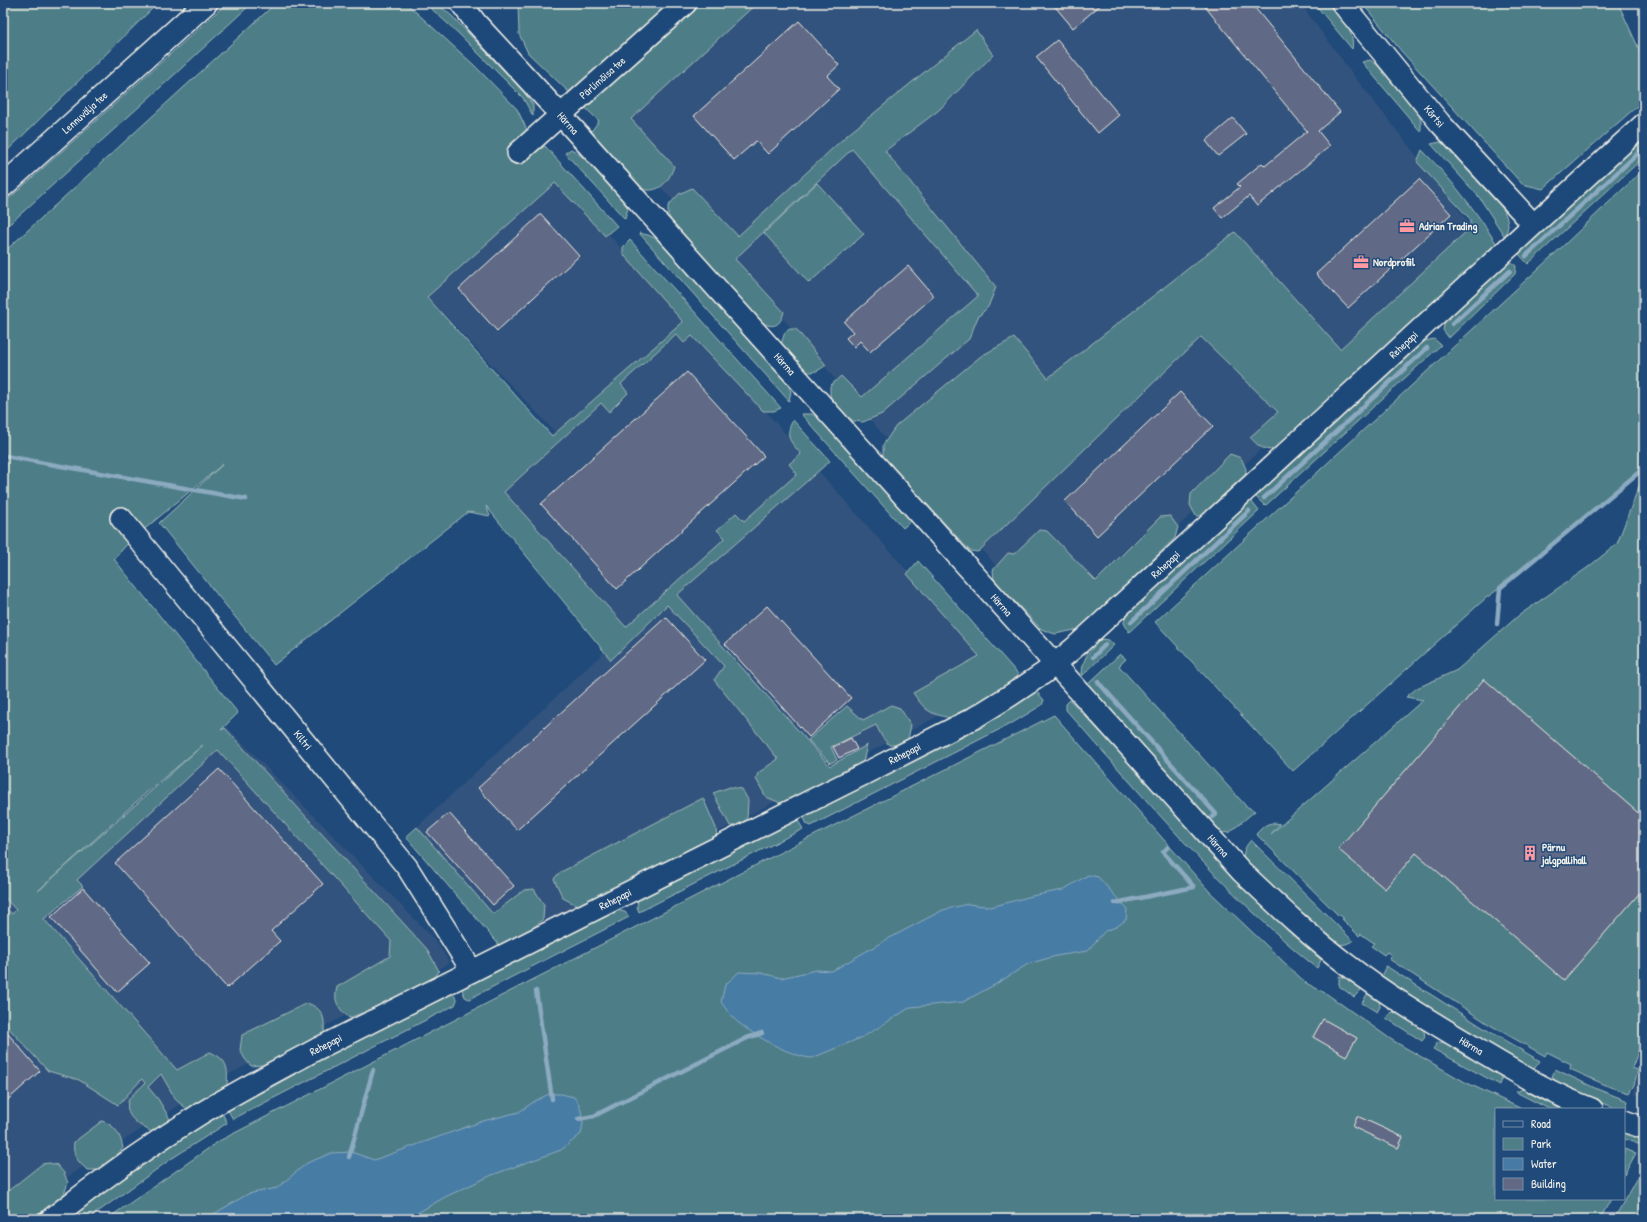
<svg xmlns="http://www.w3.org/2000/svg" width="1647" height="1222" font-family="'Patrick Hand',sans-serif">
	<rect width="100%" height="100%" fill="#1f4a7a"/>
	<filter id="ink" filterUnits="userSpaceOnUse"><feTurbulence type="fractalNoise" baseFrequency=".025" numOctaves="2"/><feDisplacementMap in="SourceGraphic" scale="8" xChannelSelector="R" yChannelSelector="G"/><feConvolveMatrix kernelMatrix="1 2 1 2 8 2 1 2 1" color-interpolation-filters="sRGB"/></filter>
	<g filter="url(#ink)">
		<g fill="#33537d">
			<polygon points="736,3 1300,3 1358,81 1484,242 1071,626 1046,624 788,324 603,125"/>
			<polygon points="550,168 1005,681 500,946 406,837 604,652 605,643 485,504 503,481 554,431 418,287"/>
			<polygon points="226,726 434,939 450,963 214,1082 3,1219 3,896 16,910 147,792"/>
			<polygon points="1644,1051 1644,1097 1634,1094"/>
		</g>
		<g fill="#4e7e88" stroke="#a1b8b8" fill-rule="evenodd">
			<polygon points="3,3 158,3 3,155"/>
			<polygon points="227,3 252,3 172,77 3,230 3,204"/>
			<path d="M 276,3 L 406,3 L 474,65 L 517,109 L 537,151 L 545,146 L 617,226 L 605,236 L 555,183 L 427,297 L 552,436 L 683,322 L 623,254 L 623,247 L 630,240 L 781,408 L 774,411 L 763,411 L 692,336 L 684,343 L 676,334 L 621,384 L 628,393 L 609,412 L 601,403 L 504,492 L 626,627 L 725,538 L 717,530 L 736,513 L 744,521 L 797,474 L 789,464 L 801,454 C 790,441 784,437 793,420 L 830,461 L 677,595 L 830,766 L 867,745 L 863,762 L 783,804 L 766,797 L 756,779 L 758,773 L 778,759 L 714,680 L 724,666 L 667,605 L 611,660 L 486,506 L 490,516 L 468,512 L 274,665 L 159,523 L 223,464 L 129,542 L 114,559 L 238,713 L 221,730 L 225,728 L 427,949 L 439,971 L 434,979 L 378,1007 L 349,1018 C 339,1008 333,1003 337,987 L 390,956 L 391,941 L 218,750 L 77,880 L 83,886 L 44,919 L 177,1070 L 210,1052 C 228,1060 228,1067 227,1086 L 187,1109 L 176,1100 L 161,1074 L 148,1087 L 158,1099 L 170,1119 L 158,1130 L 152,1132 C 140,1126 122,1116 129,1099 C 132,1094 141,1088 145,1083 L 142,1079 L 118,1105 L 79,1080 L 48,1071 L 3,1022 L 3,930 L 8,925 L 3,920 L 3,904 L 12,914 L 16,910 L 3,896 L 3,253 ZM 203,745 L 38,891 L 147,792 Z"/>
			<polygon points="425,3 437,3 453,17 524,92 533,105 533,116 523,98 458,33"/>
			<path d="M 518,3 L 757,3 L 631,119 L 674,166 C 669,182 659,194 641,189 L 589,134 L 599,121 L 528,53 L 519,34 Z"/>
			<path d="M 1314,3 L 1329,3 C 1339,16 1356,31 1352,49 Z"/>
			<polygon points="1362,3 1618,3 1644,60 1644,100 1543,189 1522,184 1402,52"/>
			<path d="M 976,30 L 993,55 L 939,110 L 885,151 L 996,287 L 988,307 L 978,317 L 969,339 L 882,414 L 863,422 L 853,421 L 834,405 L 830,395 L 830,386 L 841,376 L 862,397 L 978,296 L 852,149 L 735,259 L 784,312 C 780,326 774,329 760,322 L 673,223 L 668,215 L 668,206 L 679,194 L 692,188 L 738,236 L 846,136 Z"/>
			<polygon points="1370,60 1376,64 1419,114 1421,122 1421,132 1362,62"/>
			<polygon points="1644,139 1644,157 1528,264 1518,253"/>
			<path d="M 1440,142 L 1448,146 C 1464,162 1508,202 1508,225 C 1508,228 1506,233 1505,237 L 1479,197 L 1431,144 Z"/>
			<path d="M 571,149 C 591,160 614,189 628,208 L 625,219 L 565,153 Z"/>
			<path d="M 1422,150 C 1450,178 1475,209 1496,243 L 1489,252 L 1273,450 C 1262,450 1257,445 1250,437 L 1278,412 L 1201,337 L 978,552 L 970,551 L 883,456 L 883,445 L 896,426 L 981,356 L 1014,338 L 1048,378 L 1235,232 L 1340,349 L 1470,228 L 1470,219 L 1417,162 Z"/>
			<polygon points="1644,169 1644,468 1500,588 1486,598 1293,771 1155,622 1563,246"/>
			<polygon points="817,183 864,234 809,283 764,233"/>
			<polygon points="639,233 648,235 657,239 786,381 791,391 789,401"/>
			<polygon points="1510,261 1516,266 1515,274 1449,338 1443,330 1445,320"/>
			<path d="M 790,329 L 796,329 L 826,365 C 820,370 813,374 805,371 L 781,344 L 785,332 Z"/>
			<polygon points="1434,339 1441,345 1265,506 1255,496 1425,341"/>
			<polygon points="801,414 812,414 822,421 911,521 903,528"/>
			<polygon points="1230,454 1241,458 1246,469 1245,478 1204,516 1196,516 1190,505 1191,494"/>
			<path d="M 1644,473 L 1644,1036 L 1632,1068 L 1638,1070 L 1634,1085 L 1629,1093 L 1610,1087 L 1570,1069 L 1571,1064 L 1547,1052 L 1545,1056 L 1490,1025 L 1389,959 L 1391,955 L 1387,952 L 1384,955 L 1371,946 L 1374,943 L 1361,934 L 1359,936 L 1342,919 L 1344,919 L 1340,915 L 1338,915 L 1256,834 C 1264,826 1267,821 1280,824 L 1271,834 L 1423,700 L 1406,697 L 1417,688 L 1457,670 L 1518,616 L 1587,568 L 1617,544 Z"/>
			<polygon points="1251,501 1259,511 1129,632 1124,623 1125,616"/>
			<polygon points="1170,516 1178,527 1175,538 1080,629 1055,634 1041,629 994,580 993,570 1008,553 1014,554 1039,530 1047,531 1096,581 1160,517"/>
			<path d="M 918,561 L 1018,674 L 1004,688 L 950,718 C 928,713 926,711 913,693 L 979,656 L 907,574 Z"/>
			<path d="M 1101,639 L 1108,640 L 1114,645 L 1082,676 C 1082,657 1089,652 1101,639 Z"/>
			<polygon points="1120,654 1126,659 1119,666 1246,806 1255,811 1230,832 1222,833 1086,686"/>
			<polygon points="1036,691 1044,700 1042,705 1014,722 811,826 807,824 803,816 937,748"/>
			<path d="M 1070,700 L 1134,768 L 1194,836 L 1250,893 L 1321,960 L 1317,968 C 1223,893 1146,799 1066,710 L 1066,704 Z"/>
			<polygon points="891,705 900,708 911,725 908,739 896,745 889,745 882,737 876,725 831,747 837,760 830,763 808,740 847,706 863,720"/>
			<polygon points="1054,715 1209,891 1306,983 1327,994 1392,1040 1465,1082 1522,1109 1496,1109 1496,1199 1611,1199 1600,1219 107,1219 219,1141 791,847"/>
			<polygon points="730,787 742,789 748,800 747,819 738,826 730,826 713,793"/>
			<polygon points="703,798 716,828 717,838 580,907 563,898 554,879 559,873"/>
			<polygon points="797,819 803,829 639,912 637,907 638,898"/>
			<polygon points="417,827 493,914 524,890 534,889 544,905 543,919 532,929 500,946 406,837"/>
			<path d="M 1251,840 L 1353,941 L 1346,944 L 1338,945 L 1301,916 L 1244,862 C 1242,852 1245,847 1251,840 Z"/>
			<polygon points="617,910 625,912 629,917 469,999 465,997 461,987"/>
			<polygon points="1386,966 1487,1030 1540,1061 1534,1069 1526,1067 1436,1012 1381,976"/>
			<polygon points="1339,976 1352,980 1364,987 1354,997 1339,986"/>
			<polygon points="1369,991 1379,999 1380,1007 1377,1012 1362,1003"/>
			<polygon points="452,992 457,1000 455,1005 233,1119 227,1109"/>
			<path d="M 307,1003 C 324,1009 325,1018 324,1035 L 262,1065 L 251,1066 L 245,1059 L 240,1050 L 242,1035 Z"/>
			<path d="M 1394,1012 C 1402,1014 1421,1023 1424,1031 C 1424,1031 1425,1037 1425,1037 L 1422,1041 L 1386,1018 L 1390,1013 Z"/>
			<polygon points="1438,1042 1448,1043 1499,1074 1502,1079 1500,1085 1433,1049"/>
			<polygon points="1555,1069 1597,1089 1628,1101 1626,1108 1617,1109 1560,1086 1552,1077"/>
			<polygon points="1523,1089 1531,1091 1570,1109 1549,1109 1516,1092"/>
			<path d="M 222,1113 L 227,1123 L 171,1159 L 88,1219 L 69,1219 C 118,1181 168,1143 222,1113 Z"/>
			<path d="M 102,1121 C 116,1126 120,1134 123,1148 L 118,1154 L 97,1170 L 87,1170 C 78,1161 72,1156 74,1142 Z"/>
			<polygon points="1624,1131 1644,1136 1644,1142 1641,1145 1624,1139"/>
			<polygon points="1624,1149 1636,1153 1624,1175"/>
			<polygon points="49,1163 57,1165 64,1173 68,1183 64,1194 34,1219 3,1219 3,1192 8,1191 42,1164"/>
			<polygon points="1644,1165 1644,1219 1614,1219"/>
		</g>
		<g fill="#477ba5" stroke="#8caac0">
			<path d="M 1088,875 L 1098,877 L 1127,909 L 1126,920 L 1116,927 L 1105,931 L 1087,951 L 1056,956 L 1028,964 L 996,984 L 963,1002 L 911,1007 L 863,1037 L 812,1058 C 792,1057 755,1036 739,1023 C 732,1018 726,1009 721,1002 L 725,985 L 739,972 L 761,973 L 781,978 L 816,970 L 832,971 L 884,941 L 943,910 L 968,904 L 991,907 L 1032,896 L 1063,890 Z"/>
			<polygon points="549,1094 561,1094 574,1097 579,1104 582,1115 583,1123 581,1134 561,1150 492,1175 445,1197 407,1219 205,1219 248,1194 277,1188 307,1163 332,1153 351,1152 374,1160 483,1121 519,1112 535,1101"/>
		</g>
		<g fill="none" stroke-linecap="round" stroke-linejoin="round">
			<g stroke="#8caac0" stroke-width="4.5">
				<polyline points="1526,256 1644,148"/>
				<polyline points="1452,324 1510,271"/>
				<polyline points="3,458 5,456 246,499"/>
				<polyline points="1264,498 1427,348"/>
				<polyline points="1131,622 1249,511"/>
				<polyline points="1497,624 1500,588 1644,468"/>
				<polyline points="1093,657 1105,645"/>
				<polyline points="1098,682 1216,814 1212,817"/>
				<polyline points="1115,903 1194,887 1163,852 1168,847"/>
				<polyline points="536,991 552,1099"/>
				<polyline points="578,1119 594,1116 747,1038 762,1033"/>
				<polyline points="349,1157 373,1070"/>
			</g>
		</g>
		<g fill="#616985" stroke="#f4f1e8">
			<polygon points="1052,3 1103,3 1073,28"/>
			<polygon points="1202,3 1251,3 1340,112 1318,131 1330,146 1257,206 1249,196 1222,218 1214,208 1240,187 1237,184 1262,163 1265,166 1307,131"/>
			<polygon points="799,21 839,65 827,76 839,89 768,154 756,141 734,160 694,116"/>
			<polygon points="1057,40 1119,115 1098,133 1036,57"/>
			<polygon points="1233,118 1246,134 1218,156 1206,141"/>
			<polygon points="1419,179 1451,214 1348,308 1316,274"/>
			<polygon points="541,214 579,256 497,331 459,289"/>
			<polygon points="908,266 934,296 870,352 860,341 854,347 846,338 853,332 844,322"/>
			<polygon points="687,372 764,456 617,589 541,504"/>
			<polygon points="1180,392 1213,426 1097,536 1065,501"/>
			<polygon points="767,606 851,698 809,737 725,644"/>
			<polygon points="666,617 705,660 517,830 478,788"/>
			<polygon points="1484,679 1644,818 1644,888 1564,980 1416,853 1385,889 1338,849"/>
			<polygon points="851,738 857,749 839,758 833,747"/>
			<polygon points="219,769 323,884 271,931 280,941 227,988 115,863"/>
			<polygon points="449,813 514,886 493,905 427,832"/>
			<polygon points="83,888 150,963 117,992 51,917"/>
			<polygon points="1323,1019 1357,1038 1346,1056 1313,1037"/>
			<polygon points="3,1028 40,1071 3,1104"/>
			<polygon points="1357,1116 1403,1137 1398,1148 1353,1127"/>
		</g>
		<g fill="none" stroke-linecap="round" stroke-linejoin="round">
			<g stroke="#f4f1e8" stroke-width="24">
				<g id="minor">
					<path id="s1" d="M 461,3 L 476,23 L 560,114 L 1241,871 C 1275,903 1308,935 1345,963 C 1386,995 1432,1022 1477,1049 C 1514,1071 1551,1094 1592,1109"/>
					<path id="s2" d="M 1342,3 L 1440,123 L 1533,224"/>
					<path id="s3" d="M 518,153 L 686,3"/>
					<path id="s4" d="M 121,518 L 407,867 L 472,971"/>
					<polyline points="1624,1121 1644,1128"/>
					<path id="s5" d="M 51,1219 C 99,1181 148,1146 200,1114 C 238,1091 278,1070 317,1049 L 862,775 L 974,718 L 1011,695 L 1044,673 L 1074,648 C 1265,474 1453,297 1644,124"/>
				</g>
			</g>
			<g stroke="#f4f1e8" stroke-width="25">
				<g id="major">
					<path id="s6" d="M 3,186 L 206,3"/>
				</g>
			</g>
			<use href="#minor" stroke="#1f4a7a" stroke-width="21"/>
			<use href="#major" stroke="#1f4a7a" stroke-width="22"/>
		</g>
	</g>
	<defs>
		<g id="office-bare" transform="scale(1.2)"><path d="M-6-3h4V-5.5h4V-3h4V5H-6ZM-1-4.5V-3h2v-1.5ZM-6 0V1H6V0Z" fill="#ff9aa2" stroke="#1f4a7a" stroke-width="2.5" paint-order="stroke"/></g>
		<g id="building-bare" transform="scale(1.2)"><path d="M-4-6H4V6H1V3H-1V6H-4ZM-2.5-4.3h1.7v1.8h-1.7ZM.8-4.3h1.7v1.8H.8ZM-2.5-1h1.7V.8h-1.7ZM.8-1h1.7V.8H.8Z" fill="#ff9aa2" stroke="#1f4a7a" stroke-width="2.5" paint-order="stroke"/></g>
	</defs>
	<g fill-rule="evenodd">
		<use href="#office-bare" x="1407" y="226"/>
		<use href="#office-bare" x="1361" y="262"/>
		<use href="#building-bare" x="1530" y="853"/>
	</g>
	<g text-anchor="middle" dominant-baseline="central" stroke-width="3" stroke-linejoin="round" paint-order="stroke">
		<g font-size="11" fill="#f4f1e8" stroke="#1f4a7a">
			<text stroke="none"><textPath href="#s3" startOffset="113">Pärlimõisa tee</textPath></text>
			<text stroke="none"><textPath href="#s6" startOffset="110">Lennuvälja tee</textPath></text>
			<text stroke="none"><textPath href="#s2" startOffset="146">Kõrtsi</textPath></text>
			<text stroke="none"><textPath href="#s1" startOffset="161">Härma</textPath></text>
			<text stroke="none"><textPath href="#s5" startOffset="1622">Rehepapi</textPath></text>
			<text stroke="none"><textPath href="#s1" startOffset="485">Härma</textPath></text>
			<text stroke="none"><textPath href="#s5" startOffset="1298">Rehepapi</textPath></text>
			<text stroke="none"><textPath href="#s1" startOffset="809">Härma</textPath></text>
			<text stroke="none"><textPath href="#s4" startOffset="287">Kiltri</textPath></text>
			<text stroke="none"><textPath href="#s5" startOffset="974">Rehepapi</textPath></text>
			<text stroke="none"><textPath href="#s1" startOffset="1133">Härma</textPath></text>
			<text stroke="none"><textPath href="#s5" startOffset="650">Rehepapi</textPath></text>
			<text stroke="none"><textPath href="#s5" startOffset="326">Rehepapi</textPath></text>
			<text stroke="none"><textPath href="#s1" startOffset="1457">Härma</textPath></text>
		</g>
		<g font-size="11" font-weight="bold" fill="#f4f1e8" stroke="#1f4a7a" text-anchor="start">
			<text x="1419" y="226">Adrian Trading</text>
			<text x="1373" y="262">Nordprofiil</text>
			<text x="1542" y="847">Pärnu<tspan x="1542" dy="13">jalgpallihall</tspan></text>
		</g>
	</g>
	<rect width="1647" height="1222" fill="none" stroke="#1f4a7a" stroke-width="16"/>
	<rect x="8" y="8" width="1631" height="1206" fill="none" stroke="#f4f1e8" stroke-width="1.5" filter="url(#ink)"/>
	<rect x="1495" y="1108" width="130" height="92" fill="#1f4a7a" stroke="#748da6"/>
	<rect x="1503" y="1121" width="20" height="6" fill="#1f4a7a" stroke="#748da6"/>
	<text x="1531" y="1128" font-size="12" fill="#f4f1e8">Road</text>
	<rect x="1503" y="1138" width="20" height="12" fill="#4e7e88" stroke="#748da6"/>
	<text x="1531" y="1148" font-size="12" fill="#f4f1e8">Park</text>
	<rect x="1503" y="1158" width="20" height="12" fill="#477ba5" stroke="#748da6"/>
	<text x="1531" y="1168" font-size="12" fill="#f4f1e8">Water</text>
	<rect x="1503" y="1178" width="20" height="12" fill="#616985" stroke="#748da6"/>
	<text x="1531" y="1188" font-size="12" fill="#f4f1e8">Building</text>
</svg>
